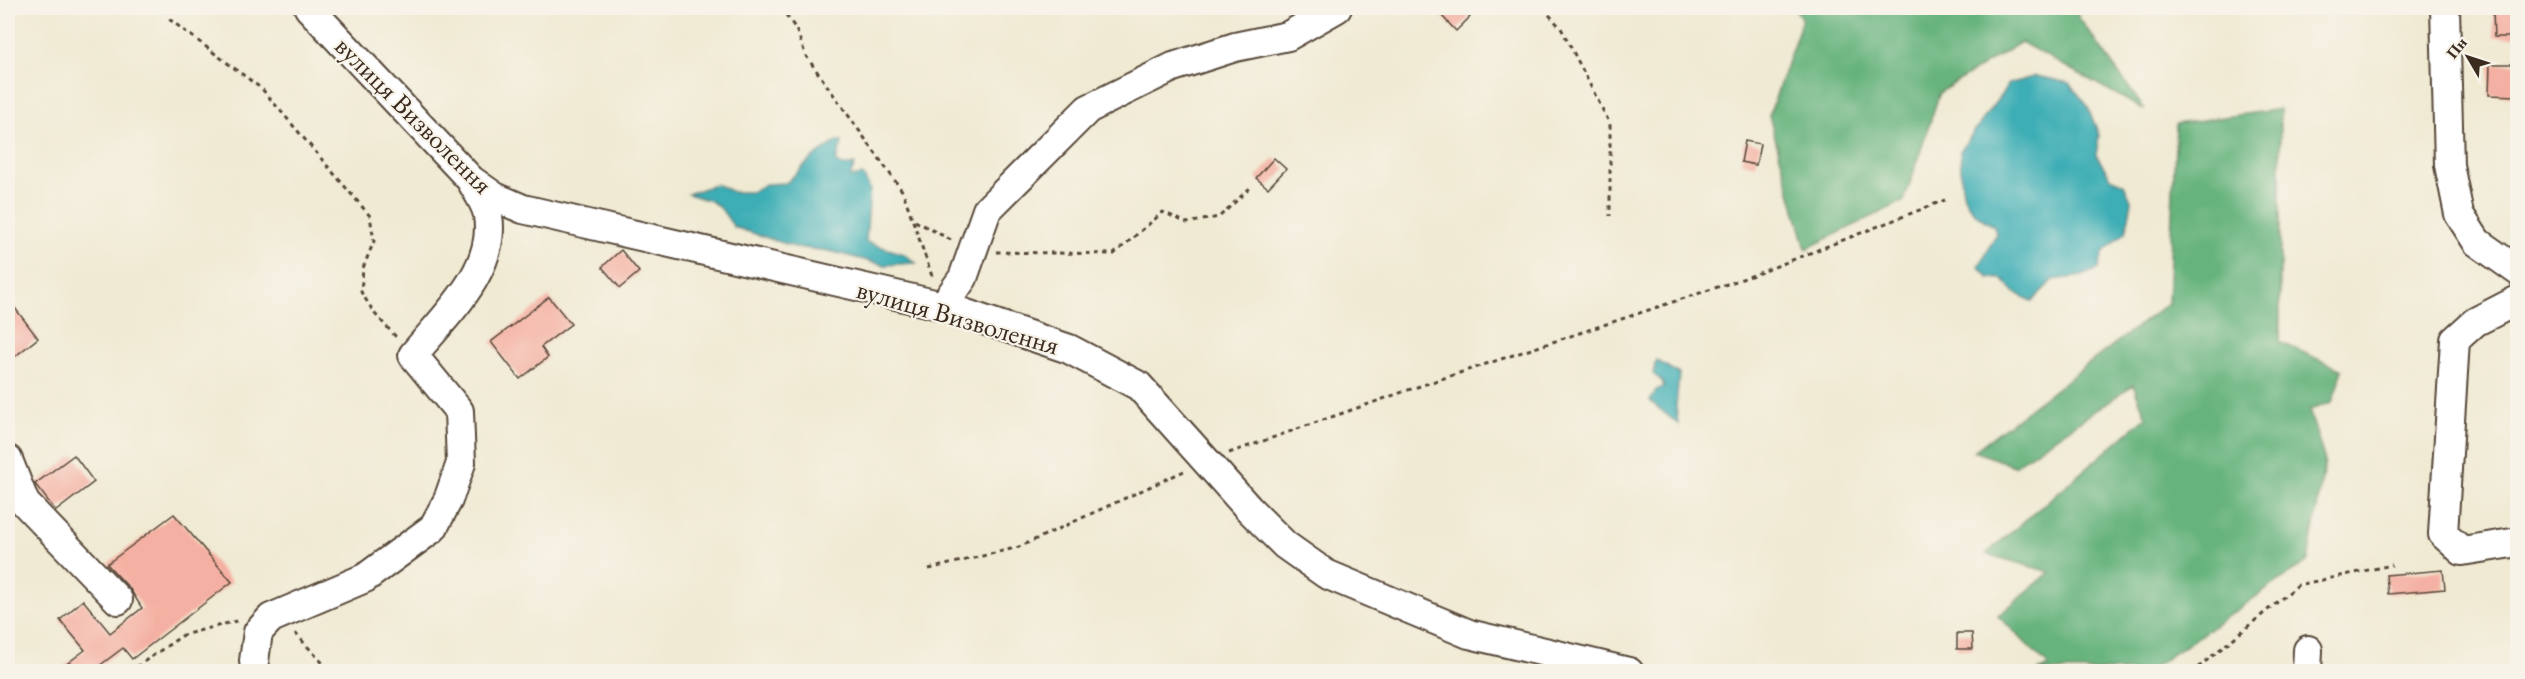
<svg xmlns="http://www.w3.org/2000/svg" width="2525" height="679" font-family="'EB Garamond',serif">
	<rect width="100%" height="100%" fill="#f7f3e8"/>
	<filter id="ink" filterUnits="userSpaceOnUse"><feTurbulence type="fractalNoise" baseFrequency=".0167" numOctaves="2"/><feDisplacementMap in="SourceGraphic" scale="12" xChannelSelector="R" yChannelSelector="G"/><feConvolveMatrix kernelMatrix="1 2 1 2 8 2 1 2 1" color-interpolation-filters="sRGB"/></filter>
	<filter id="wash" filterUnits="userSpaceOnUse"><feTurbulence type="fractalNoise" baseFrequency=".008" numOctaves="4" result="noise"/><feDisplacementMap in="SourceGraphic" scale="24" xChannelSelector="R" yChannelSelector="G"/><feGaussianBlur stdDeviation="1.35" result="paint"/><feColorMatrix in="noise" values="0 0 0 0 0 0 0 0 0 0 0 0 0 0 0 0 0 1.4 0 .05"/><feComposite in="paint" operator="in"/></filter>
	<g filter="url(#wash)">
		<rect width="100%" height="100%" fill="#f0ead3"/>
		<g fill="#66b37d" stroke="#506e4e" stroke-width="1.5">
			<polygon points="1795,8 2076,8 2079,18 2145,110 2021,42 1940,92 1904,201 1806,249 1769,116 1802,20"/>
			<polygon points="2280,109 2280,342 2342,370 2332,403 2309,410 2325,461 2308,561 2148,671 2038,671 2049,666 1998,616 2050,572 1986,554 2146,417 2133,385 2014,466 1974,451 2168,303 2176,124"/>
		</g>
		<g fill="#3daeb5" stroke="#3c6c6a" stroke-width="1.5">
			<path d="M 2036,76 L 2069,83 L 2087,105 L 2099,135 L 2096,155 L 2111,178 L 2124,184 L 2132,202 L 2126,232 L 2104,251 L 2098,269 L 2082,276 L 2053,280 L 2032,301 L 2015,293 L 2002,279 L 1989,278 L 1979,267 L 1996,234 L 1994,226 C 1956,206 1963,189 1960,151 L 2009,84 Z"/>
			<polygon points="837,141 842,142 836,162 844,166 855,164 850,177 863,175 870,189 866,242 904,254 916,263 884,265 829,251 795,247 734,227 722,210 711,201 688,194 716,184 733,192 751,192 766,184 786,183 811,159"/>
			<polygon points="1656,360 1679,374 1676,406 1678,424 1650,401 1656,390 1664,387 1662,381 1653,374"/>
		</g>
		<g id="blocks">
			<g fill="#f4b0a2">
				<polygon points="1451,8 1461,8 1470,17 1456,31 1442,16"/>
				<polygon points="2517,10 2517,37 2494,37 2493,11"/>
				<polygon points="2490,64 2517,64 2517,96 2489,95"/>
				<polygon points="1745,141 1760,144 1756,165 1741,162"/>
				<polygon points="1274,158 1286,169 1268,188 1256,178"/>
				<polygon points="621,250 639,272 620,288 602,267"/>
				<polygon points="549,297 571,324 541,347 548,357 520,379 491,342"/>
				<polygon points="8,299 38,338 8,362"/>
				<polygon points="74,455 94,482 56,511 35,484"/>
				<polygon points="174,514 232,582 132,659 123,648 91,672 56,672 85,650 60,620 83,600 110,633 142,608 130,589 107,564"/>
				<polygon points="2443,570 2445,589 2388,594 2386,575"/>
				<polygon points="1957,633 1972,633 1973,649 1957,649"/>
			</g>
		</g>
	</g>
	<g filter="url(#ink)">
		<use href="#blocks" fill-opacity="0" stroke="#564739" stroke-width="1.5"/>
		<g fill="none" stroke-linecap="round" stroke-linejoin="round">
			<g stroke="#564739" stroke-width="32">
				<g id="minor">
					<polyline points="309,8 471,180 495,197 523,209 943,306 1069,349 1139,386 1249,509 1285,545 1326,574 1469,634 1629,672"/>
					<polyline points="2445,8 2449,165 2459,214 2477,242 2518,271"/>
					<polyline points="2518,300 2475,322 2455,340 2443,534 2462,551 2518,542"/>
					<polyline points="943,306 963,278 987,210 1088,109 1173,67 1235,47 1288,36 1337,8"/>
					<polyline points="8,460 25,503 118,600"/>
					<path d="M 256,672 L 254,661 L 258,632 L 271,618 L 365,578 L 433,528 L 448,500 L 461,463 L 459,411 L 413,355 C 444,317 497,270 488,216 C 487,205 477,192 472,182"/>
					<polyline points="2307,672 2308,650"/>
				</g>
			</g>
			<g stroke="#564739" stroke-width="3" stroke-dasharray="4.5 4.5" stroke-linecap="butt">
				<polyline points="781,8 796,29 806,56 903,192 933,279"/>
				<polyline points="1543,8 1561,28 1610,124 1610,216"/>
				<polyline points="169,19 262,89 370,216 374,241 363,268 361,292 375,314 397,338"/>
				<polyline points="915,221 953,241"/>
				<polyline points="996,252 1114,254 1163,212 1187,223 1219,217 1250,188"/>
				<polyline points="1229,453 1417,387 1754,275 1945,200"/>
				<polyline points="929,569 1019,547 1184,471"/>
				<polyline points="295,633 331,672"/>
				<polyline points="129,672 183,635 240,620"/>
				<polyline points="2190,672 2200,666 2298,585 2392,565"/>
			</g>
			<use href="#minor" stroke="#fff" stroke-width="28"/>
		</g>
	</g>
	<g text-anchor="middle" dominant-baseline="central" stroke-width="4.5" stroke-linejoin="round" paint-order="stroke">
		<g font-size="27" fill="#3b2a1e" stroke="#f7f3e8">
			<text transform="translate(414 115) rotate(45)">вулиця Визволення</text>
			<text transform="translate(958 317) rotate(16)">вулиця Визволення</text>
		</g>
	</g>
	<rect width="2525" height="679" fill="none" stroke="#f7f3e8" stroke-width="30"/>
	<g transform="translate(2468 57) rotate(309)" stroke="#f7f3e8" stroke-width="4.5" paint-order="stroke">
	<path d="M0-4.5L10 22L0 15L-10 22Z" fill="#3b2a1e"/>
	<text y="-9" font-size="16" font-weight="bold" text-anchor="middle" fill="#3b2a1e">Пн</text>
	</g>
</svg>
